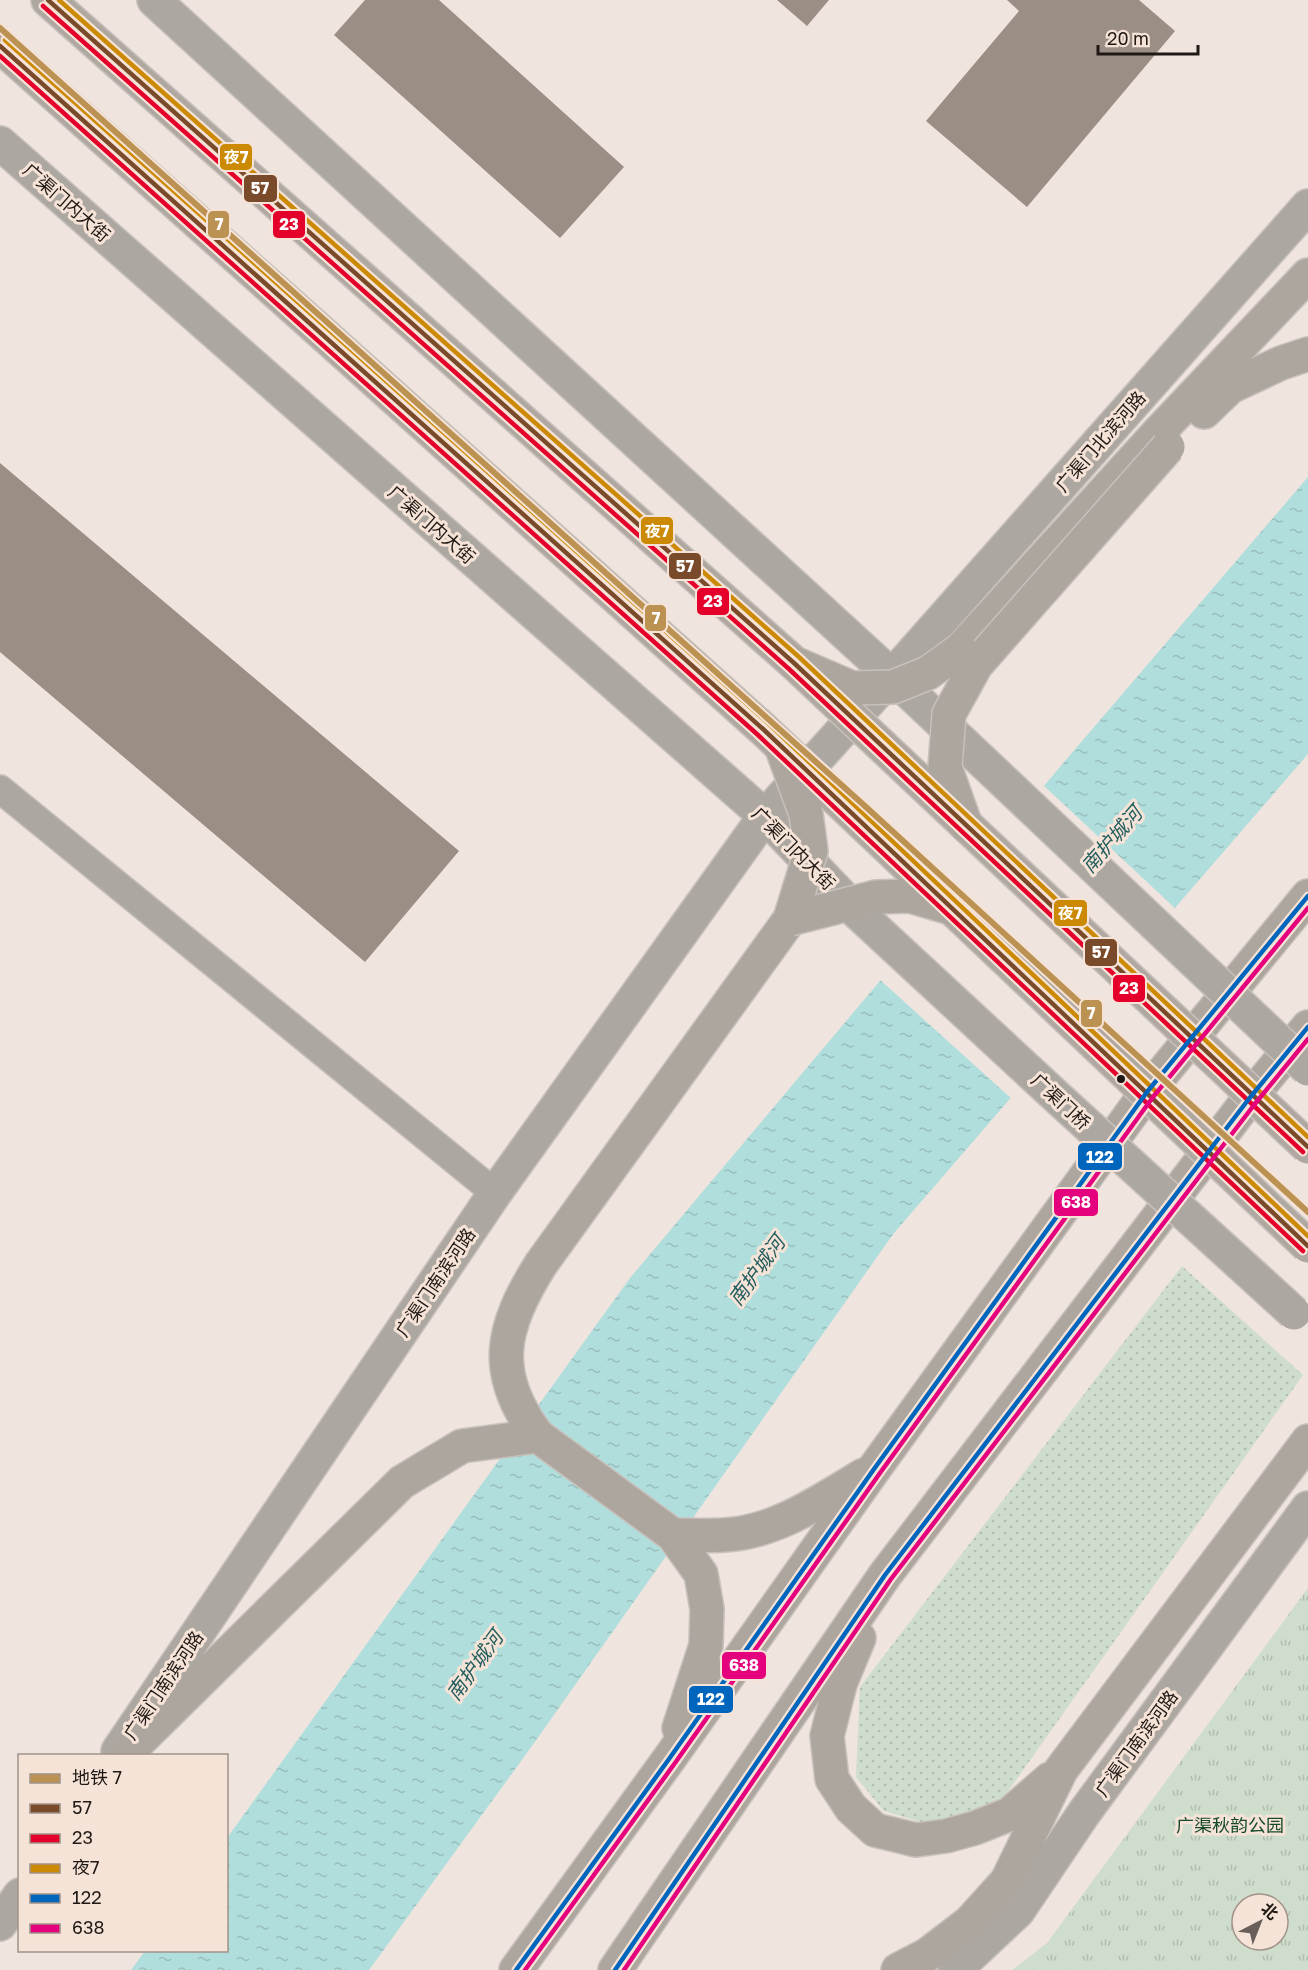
<svg xmlns="http://www.w3.org/2000/svg" width="1308" height="1970" font-family="'Golos Text','Noto Sans SC',sans-serif">
	<defs>
		<pattern id="grass-dots" width="8" height="8" patternUnits="userSpaceOnUse" patternTransform="scale(1.5)"><rect width="8" height="8" fill="#cfddcc"/><path d="M2 2h.1M6 6h.1" fill="none" stroke="#b1bdae" stroke-width="1.8" stroke-linecap="round"/></pattern>
		<pattern id="park-tufts" width="24" height="20" patternUnits="userSpaceOnUse" patternTransform="scale(1.5)"><rect width="24" height="20" fill="#cfddcc"/><path d="M3 7l-1-3M5 7V3M7 7l1-3M15 17l-1-3M17 17v-4M19 17l1-3" fill="none" stroke="#b1bdae"/></pattern>
		<pattern id="water-ripples" width="26" height="14" patternUnits="userSpaceOnUse" patternTransform="scale(1.5)"><rect width="26" height="14" fill="#b0dedc"/><path d="M2 4q2-2 4 0t4 0M15 11q2-2 4 0t4 0" fill="none" stroke="#97bebc"/></pattern>
	</defs>
	<rect width="100%" height="100%" fill="#efe4de"/>
	<polygon fill="url(#grass-dots)" points="1182,1266 1303,1375 1004,1797 934,1826 884,1811 856,1777 860,1687"/>
	<path fill="url(#park-tufts)" fill-rule="evenodd" d="M 1308,1588 L 1308,1970 L 1012,1970 L 1047,1943 ZM 1242,1904 L 1278,1904 L 1278,1940 L 1242,1940 Z"/>
	<polygon fill="url(#water-ripples)" points="1308,477 1308,754 894,1233 532,1746 369,1970 131,1970 145,1951 226,1950 227,1838 630,1278 1065,761"/>
	<polygon fill="#efe4de" points="1042,784 1177,910 1013,1100 878,978"/>
	<g fill="#9a8e85">
		<polygon points="365,0 439,0 624,167 560,238 334,35"/>
		<polygon points="777,0 829,0 807,26"/>
		<polygon points="1007,0 1139,0 1175,31 1027,207 926,121 1019,11"/>
		<polygon points="0,463 459,851 365,962 0,652"/>
	</g>
	<g fill="none" stroke-linecap="round" stroke-linejoin="round">
		<g stroke="#c8c0bb" stroke-width="30">
			<polyline id="minor" points="0,789 495,1193"/>
		</g>
		<g stroke="#c8c0bb" stroke-width="36">
			<g id="tertiary">
				<polyline points="154,0 892,676 980,759"/>
				<polyline points="0,143 765,816 857,912"/>
				<polyline points="118,1751 495,1193 765,816 908,658 1308,206"/>
				<polyline points="0,1924 20,1895"/>
				<polyline points="955,1970 1018,1911 1084,1813 1308,1508"/>
			</g>
		</g>
		<g stroke="#c8c0bb" stroke-width="36">
			<g id="primary">
				<polyline points="48,0 355,272"/>
				<polyline points="0,46 313,325"/>
			</g>
		</g>
		<g stroke="#c8c0bb" stroke-width="36">
			<g id="trunk">
				<polyline points="1204,412 1230,387 1281,363 1308,354"/>
				<polyline points="960,650 1157,434 1308,275"/>
				<path d="M 673,1535 C 690,1535 707,1536 724,1535 C 775,1533 822,1500 864,1475"/>
				<polyline points="859,1638 840,1684 827,1736 832,1779 851,1808 875,1830 916,1840 946,1836 975,1828 1010,1814 1050,1779"/>
				<path d="M 679,1728 L 706,1645 L 707,1609 L 701,1574 L 673,1535 L 538,1436 C 490,1373 501,1327 541,1264 L 790,919"/>
				<polyline points="124,1756 402,1482 462,1446 538,1436"/>
				<polyline points="516,1970 669,1759 874,1469 1147,1092 1308,896"/>
				<polyline points="615,1970 885,1575 1248,1100 1308,1027"/>
				<polyline points="898,1970 927,1955 970,1922 1007,1881 1061,1770 1308,1441"/>
			</g>
		</g>
		<use href="#minor" stroke="#aca7a0" stroke-width="27"/>
		<use href="#tertiary" stroke="#aca7a0" stroke-width="33"/>
		<use href="#primary" stroke="#afa8a1" stroke-width="33"/>
		<use href="#trunk" stroke="#aca69e" stroke-width="33"/>
		<g stroke="#c8c0bb" stroke-width="36" stroke-linecap="butt">
			<g id="tertiary-bridge">
				<polyline points="980,759 1308,1069"/>
				<polyline points="857,912 1059,1099 1294,1313"/>
			</g>
		</g>
		<g stroke="#c8c0bb" stroke-width="36" stroke-linecap="butt">
			<g id="primary-bridge">
				<polyline points="355,272 794,663 1308,1147"/>
				<polyline points="313,325 763,729 1308,1246"/>
			</g>
		</g>
		<g stroke="#c8c0bb" stroke-width="36" stroke-linecap="butt">
			<g id="trunk-bridge">
				<polyline points="794,663 852,688 893,687 928,673 960,650"/>
				<polyline points="781,746 806,814 811,851 790,919"/>
				<polyline points="966,826 945,767 949,714 976,665 1168,447"/>
				<polyline points="790,919 876,897 910,896 954,909"/>
			</g>
		</g>
		<use href="#tertiary-bridge" stroke="#aca7a0" stroke-width="33"/>
		<use href="#primary-bridge" stroke="#afa8a1" stroke-width="33"/>
		<use href="#trunk-bridge" stroke="#aca69e" stroke-width="33"/>
		<g stroke="#f6e3d7" stroke-width="9">
			<g id="bus-1">
				<polyline points="48,0 794,663 1308,1147"/>
				<polyline points="0,46 763,729 1308,1246"/>
			</g>
		</g>
		<g stroke="#f6e3d7" stroke-width="9">
			<g id="bus-2">
				<polyline points="43,6 789,669 1303,1152"/>
				<polyline points="0,56 758,735 1303,1251"/>
			</g>
		</g>
		<g stroke="#f6e3d7" stroke-width="9">
			<g id="bus-3">
				<polyline points="59,0 799,657 1308,1137"/>
				<polyline points="5,40 768,723 1308,1236"/>
			</g>
		</g>
		<g stroke="#f6e3d7" stroke-width="9">
			<g id="bus-4">
				<polyline points="516,1970 669,1759 874,1469 1147,1092 1308,896"/>
				<polyline points="615,1970 885,1575 1248,1100 1308,1027"/>
			</g>
		</g>
		<g stroke="#f6e3d7" stroke-width="9">
			<g id="bus-5">
				<polyline points="525,1970 675,1763 880,1473 1153,1097 1308,908"/>
				<polyline points="624,1970 891,1579 1254,1105 1308,1039"/>
			</g>
		</g>
		<use href="#bus-1" stroke="#7a4b2a" stroke-width="4.5"/>
		<use href="#bus-2" stroke="#e4002b" stroke-width="4.5"/>
		<use href="#bus-3" stroke="#cc8a04" stroke-width="4.5"/>
		<use href="#bus-4" stroke="#0065bd" stroke-width="4.5"/>
		<use href="#bus-5" stroke="#e5007d" stroke-width="4.5"/>
		<g stroke="#f6e3d7" stroke-width="10">
			<polyline id="metro-1" points="0,28 866,807 1308,1212"/>
		</g>
		<use href="#metro-1" stroke="#bc9253" stroke-width="6"/>
	</g>
	<circle fill="#1f1814" stroke="#f6e3d7" stroke-width="2" cx="1121" cy="1079" r="5"/>
	<g text-anchor="middle" dominant-baseline="central" stroke-width="6" stroke-linejoin="round" paint-order="stroke">
		<g font-size="18" fill="#1f1814" stroke="#f6e3d7">
			<text transform="translate(67 202) rotate(41)">广渠门内大街</text>
			<text transform="translate(1100 441) rotate(-49)">广渠门北滨河路</text>
			<text transform="translate(432 524) rotate(41)">广渠门内大街</text>
			<text transform="translate(794 848) rotate(45)">广渠门内大街</text>
			<text transform="translate(1061 1101) rotate(43)">广渠门桥</text>
			<text transform="translate(435 1282) rotate(-56)">广渠门南滨河路</text>
			<text transform="translate(163 1685) rotate(-56)">广渠门南滨河路</text>
			<text transform="translate(1136 1743) rotate(-54)">广渠门南滨河路</text>
		</g>
		<g font-size="18" fill="#154b2a" stroke="#f6e3d7">
			<text x="1230" y="1825">广渠秋韵公园</text>
		</g>
		<g font-size="20" font-style="italic" fill="#235e5f" stroke="#f6e3d7">
			<text transform="translate(1111 839) rotate(-49)">南护城河</text>
			<text transform="translate(756 1270) rotate(-54)">南护城河</text>
			<text transform="translate(474 1665) rotate(-54)">南护城河</text>
		</g>
	</g>
	<g stroke="#f6e3d7" stroke-width="2">
		<rect x="219" y="143" width="34" height="28" rx="6" fill="#cc8a04"/>
		<rect x="243" y="174" width="35" height="29" rx="6" fill="#7a4b2a"/>
		<rect x="272" y="210" width="34" height="29" rx="6" fill="#e4002b"/>
		<rect x="207" y="210" width="23" height="29" rx="6" fill="#bc9253"/>
		<rect x="640" y="516" width="34" height="29" rx="6" fill="#cc8a04"/>
		<rect x="668" y="552" width="34" height="28" rx="6" fill="#7a4b2a"/>
		<rect x="696" y="587" width="34" height="29" rx="6" fill="#e4002b"/>
		<rect x="644" y="604" width="23" height="28" rx="6" fill="#bc9253"/>
		<rect x="1053" y="899" width="35" height="28" rx="6" fill="#cc8a04"/>
		<rect x="1084" y="938" width="34" height="29" rx="6" fill="#7a4b2a"/>
		<rect x="1112" y="974" width="34" height="29" rx="6" fill="#e4002b"/>
		<rect x="1080" y="999" width="23" height="29" rx="6" fill="#bc9253"/>
		<rect x="1077" y="1142" width="46" height="29" rx="6" fill="#0065bd"/>
		<rect x="1053" y="1188" width="46" height="29" rx="6" fill="#e5007d"/>
		<rect x="721" y="1651" width="46" height="29" rx="6" fill="#e5007d"/>
		<rect x="688" y="1685" width="46" height="29" rx="6" fill="#0065bd"/>
	</g>
	<g font-size="16" text-anchor="middle" font-weight="bold" fill="#fff">
		<text x="236" y="163">夜7</text>
		<text x="260" y="194">57</text>
		<text x="289" y="230">23</text>
		<text x="219" y="230">7</text>
		<text x="657" y="537">夜7</text>
		<text x="685" y="572">57</text>
		<text x="713" y="607">23</text>
		<text x="656" y="624">7</text>
		<text x="1070" y="919">夜7</text>
		<text x="1101" y="958">57</text>
		<text x="1129" y="994">23</text>
		<text x="1091" y="1019">7</text>
		<text x="1100" y="1163">122</text>
		<text x="1076" y="1208">638</text>
		<text x="744" y="1671">638</text>
		<text x="711" y="1705">122</text>
	</g>
	<rect x="18" y="1754" width="210" height="198" fill="#f6e3d7" stroke="#a09289" stroke-width="1.5"/>
	<rect x="30" y="1774" width="30" height="9" fill="#bc9253" stroke="#a09289" stroke-width="1.5"/>
	<text x="72" y="1784" font-size="18" fill="#1f1814">地铁 7</text>
	<rect x="30" y="1804" width="30" height="9" fill="#7a4b2a" stroke="#a09289" stroke-width="1.5"/>
	<text x="72" y="1814" font-size="18" fill="#1f1814">57</text>
	<rect x="30" y="1834" width="30" height="9" fill="#e4002b" stroke="#a09289" stroke-width="1.5"/>
	<text x="72" y="1844" font-size="18" fill="#1f1814">23</text>
	<rect x="30" y="1864" width="30" height="9" fill="#cc8a04" stroke="#a09289" stroke-width="1.5"/>
	<text x="72" y="1874" font-size="18" fill="#1f1814">夜7</text>
	<rect x="30" y="1894" width="30" height="9" fill="#0065bd" stroke="#a09289" stroke-width="1.5"/>
	<text x="72" y="1904" font-size="18" fill="#1f1814">122</text>
	<rect x="30" y="1924" width="30" height="9" fill="#e5007d" stroke="#a09289" stroke-width="1.5"/>
	<text x="72" y="1934" font-size="18" fill="#1f1814">638</text>
	<g transform="translate(1260 1922) rotate(42)"><circle r="28" fill="#f6e3d7" stroke="#a09289" stroke-width="1.5"/>
	<path d="M0-4.5L10 22L0 15L-10 22Z" fill="#685f5b"/>
	<text y="-9" font-size="16" font-weight="bold" text-anchor="middle" fill="#1f1814">北</text>
	</g>
	<path d="M1098 45v9h100v-9" fill="none" stroke="#1f1814" stroke-width="3"/>
	<text x="1107" y="45" font-size="18" fill="#1f1814" stroke="#f6e3d7" stroke-width="4.5" paint-order="stroke">20 m</text>
</svg>
